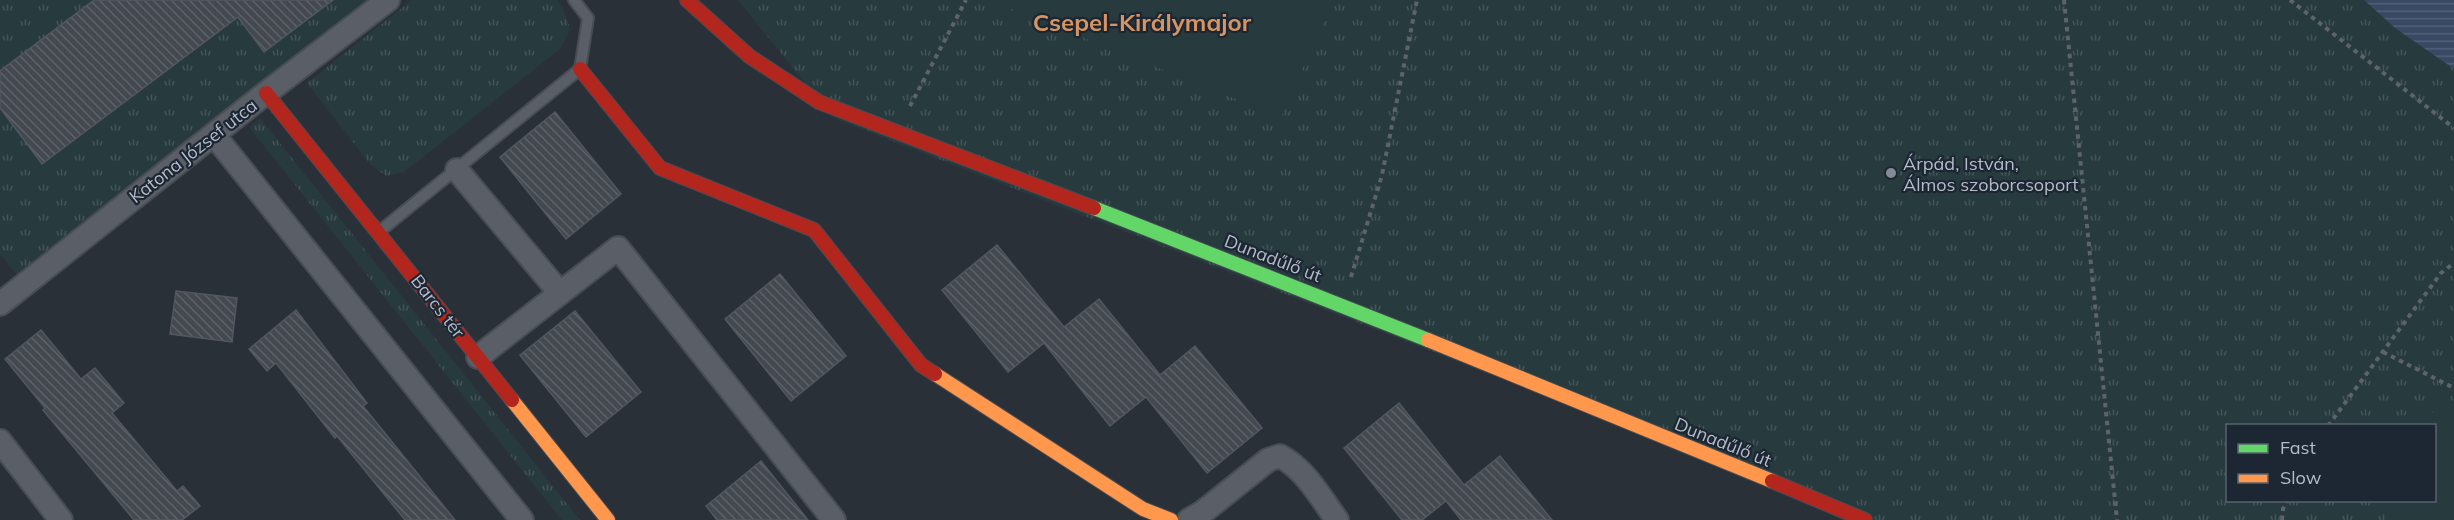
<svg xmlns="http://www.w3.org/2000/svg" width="2454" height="520" font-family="Mulish,sans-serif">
	<defs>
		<pattern id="grass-tufts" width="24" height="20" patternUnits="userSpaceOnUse" patternTransform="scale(1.5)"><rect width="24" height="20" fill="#273a3e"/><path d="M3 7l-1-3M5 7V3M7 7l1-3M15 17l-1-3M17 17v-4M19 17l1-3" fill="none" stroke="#445559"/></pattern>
		<pattern id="water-rules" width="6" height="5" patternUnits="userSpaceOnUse" patternTransform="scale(1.5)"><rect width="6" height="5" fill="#384963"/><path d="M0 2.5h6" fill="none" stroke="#526178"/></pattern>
		<pattern id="building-back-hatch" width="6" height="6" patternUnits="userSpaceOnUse" patternTransform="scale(1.5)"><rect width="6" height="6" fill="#444950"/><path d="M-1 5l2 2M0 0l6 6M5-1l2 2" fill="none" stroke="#5d6168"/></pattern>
	</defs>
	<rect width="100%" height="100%" fill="#2a3038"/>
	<g fill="url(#grass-tufts)" fill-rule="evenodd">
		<polygon points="0,0 403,0 20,279 0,254"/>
		<polygon points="412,0 557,0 564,10 570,29 560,49 404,172 386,176 370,164 307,83"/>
		<path d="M 738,0 L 2364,0 L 2395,28 L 2454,69 L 2454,520 L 1865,520 L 833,118 ZM 2228,426 L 2434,426 L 2434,500 L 2228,500 Z"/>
		<polygon points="260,118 580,520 562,520 249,127"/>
	</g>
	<g fill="#273a3e">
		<polygon points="1006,0 1333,0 1281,117 1004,6"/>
		<polygon points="2438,402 2454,410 2454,520 2385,520 2394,501 2434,500 2434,426 2427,425"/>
	</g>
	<polygon fill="url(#water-rules)" points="2364,0 2454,0 2454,69 2395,28"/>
	<g fill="url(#building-back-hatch)" stroke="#52575f" stroke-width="1.5">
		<polygon points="94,0 333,0 264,52 238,17 42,164 0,108 0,71"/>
		<polygon points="555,112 621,194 566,239 500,157"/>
		<polygon points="997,245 1064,327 1099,299 1160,375 1195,346 1262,428 1207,473 1146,397 1110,426 1044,343 1008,372 942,290"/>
		<polygon points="780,274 846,356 791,401 725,319"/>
		<polygon points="176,291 237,298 232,342 170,334"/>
		<polygon points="296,310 367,403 363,406 455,520 405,520 337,436 335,438 276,363 267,371 249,349"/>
		<polygon points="575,311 641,392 586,437 520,355"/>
		<polygon points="41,330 81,379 95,368 124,403 112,413 177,491 183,486 200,506 182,520 134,520 43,410 45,408 5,359"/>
		<polygon points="1399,403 1464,485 1500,456 1552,520 1461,520 1446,501 1422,520 1402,520 1344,448"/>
		<polygon points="761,461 808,520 717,520 706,506"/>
	</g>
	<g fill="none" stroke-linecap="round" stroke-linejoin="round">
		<g stroke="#484c53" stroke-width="14">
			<polyline id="lane" points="380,231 580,69 588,18 574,0"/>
		</g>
		<g stroke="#484c53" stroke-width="26">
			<g id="street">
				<polyline points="214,135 522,520"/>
				<polyline points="457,170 560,293"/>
				<polyline points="0,304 266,93 388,0"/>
				<polyline points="478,357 618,248 834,520"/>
				<polyline points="0,441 61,520"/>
				<path d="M 1189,520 L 1203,512 L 1268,460 L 1280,456 C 1305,469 1321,498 1337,520"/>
			</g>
		</g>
		<g stroke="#484c53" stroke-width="16">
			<polyline id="fast" points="1094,208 1428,340"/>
		</g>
		<g stroke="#484c53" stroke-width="16">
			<g id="slow">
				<polyline points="1428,340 1772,481"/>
				<polyline points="935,374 1143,509 1171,520"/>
				<polyline points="512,400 608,520"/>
			</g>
		</g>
		<g stroke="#484c53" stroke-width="16">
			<g id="jam">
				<polyline points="687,0 749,56 819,102 1094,208"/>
				<polyline points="580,69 660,168 814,230 921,365 935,374"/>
				<polyline points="266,93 512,400"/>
				<polyline points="1772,481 1865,520"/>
			</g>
		</g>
		<g stroke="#5d636a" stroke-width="4" stroke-dasharray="4.5 4.5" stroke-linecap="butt">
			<polyline points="2064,0 2117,520"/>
			<polyline points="2290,0 2454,128"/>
			<polyline points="910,106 966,0"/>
			<polyline points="1351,277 1382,175 1417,0"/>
			<polyline points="2383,352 2454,388"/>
			<polyline points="2328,426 2441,273 2454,263"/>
			<polyline points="2282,520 2283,509 2287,500"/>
		</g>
		<use href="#lane" stroke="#5a5e66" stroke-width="10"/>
		<use href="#street" stroke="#5a5e66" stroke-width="22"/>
		<use href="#fast" stroke="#63d668" stroke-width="14"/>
		<use href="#slow" stroke="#ff974d" stroke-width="14"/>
		<use href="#jam" stroke="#b3261e" stroke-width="14"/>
	</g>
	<circle fill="#848b96" stroke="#1d2633" stroke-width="2" cx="1891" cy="173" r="6"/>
	<g text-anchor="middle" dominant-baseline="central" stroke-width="4.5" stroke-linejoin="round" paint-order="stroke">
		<g font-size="18" fill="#b4bcc9" stroke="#1d2633">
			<text transform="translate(193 151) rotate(-38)">Katona József utca</text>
			<text transform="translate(1273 258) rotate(21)">Dunadűlő út</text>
			<text transform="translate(438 306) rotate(52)">Barcs tér</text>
			<text transform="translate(1723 442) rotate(22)">Dunadűlő út</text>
		</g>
		<g font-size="18" fill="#b4bcc9" stroke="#1d2633" text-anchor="start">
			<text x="1903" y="163">Árpád, István,<tspan x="1903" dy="21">Álmos szoborcsoport</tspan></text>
		</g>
		<g font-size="24" font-weight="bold" fill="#d59563" stroke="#1d2633">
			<text x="1142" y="22">Csepel-Királymajor</text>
		</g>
	</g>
	<rect x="2226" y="424" width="210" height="78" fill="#1d2633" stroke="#59626f" stroke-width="1.5"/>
	<rect x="2238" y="444" width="30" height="9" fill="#63d668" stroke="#59626f" stroke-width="1.5"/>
	<text x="2280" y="454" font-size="18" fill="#b4bcc9">Fast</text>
	<rect x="2238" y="474" width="30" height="9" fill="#ff974d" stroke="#59626f" stroke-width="1.5"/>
	<text x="2280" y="484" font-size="18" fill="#b4bcc9">Slow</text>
</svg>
